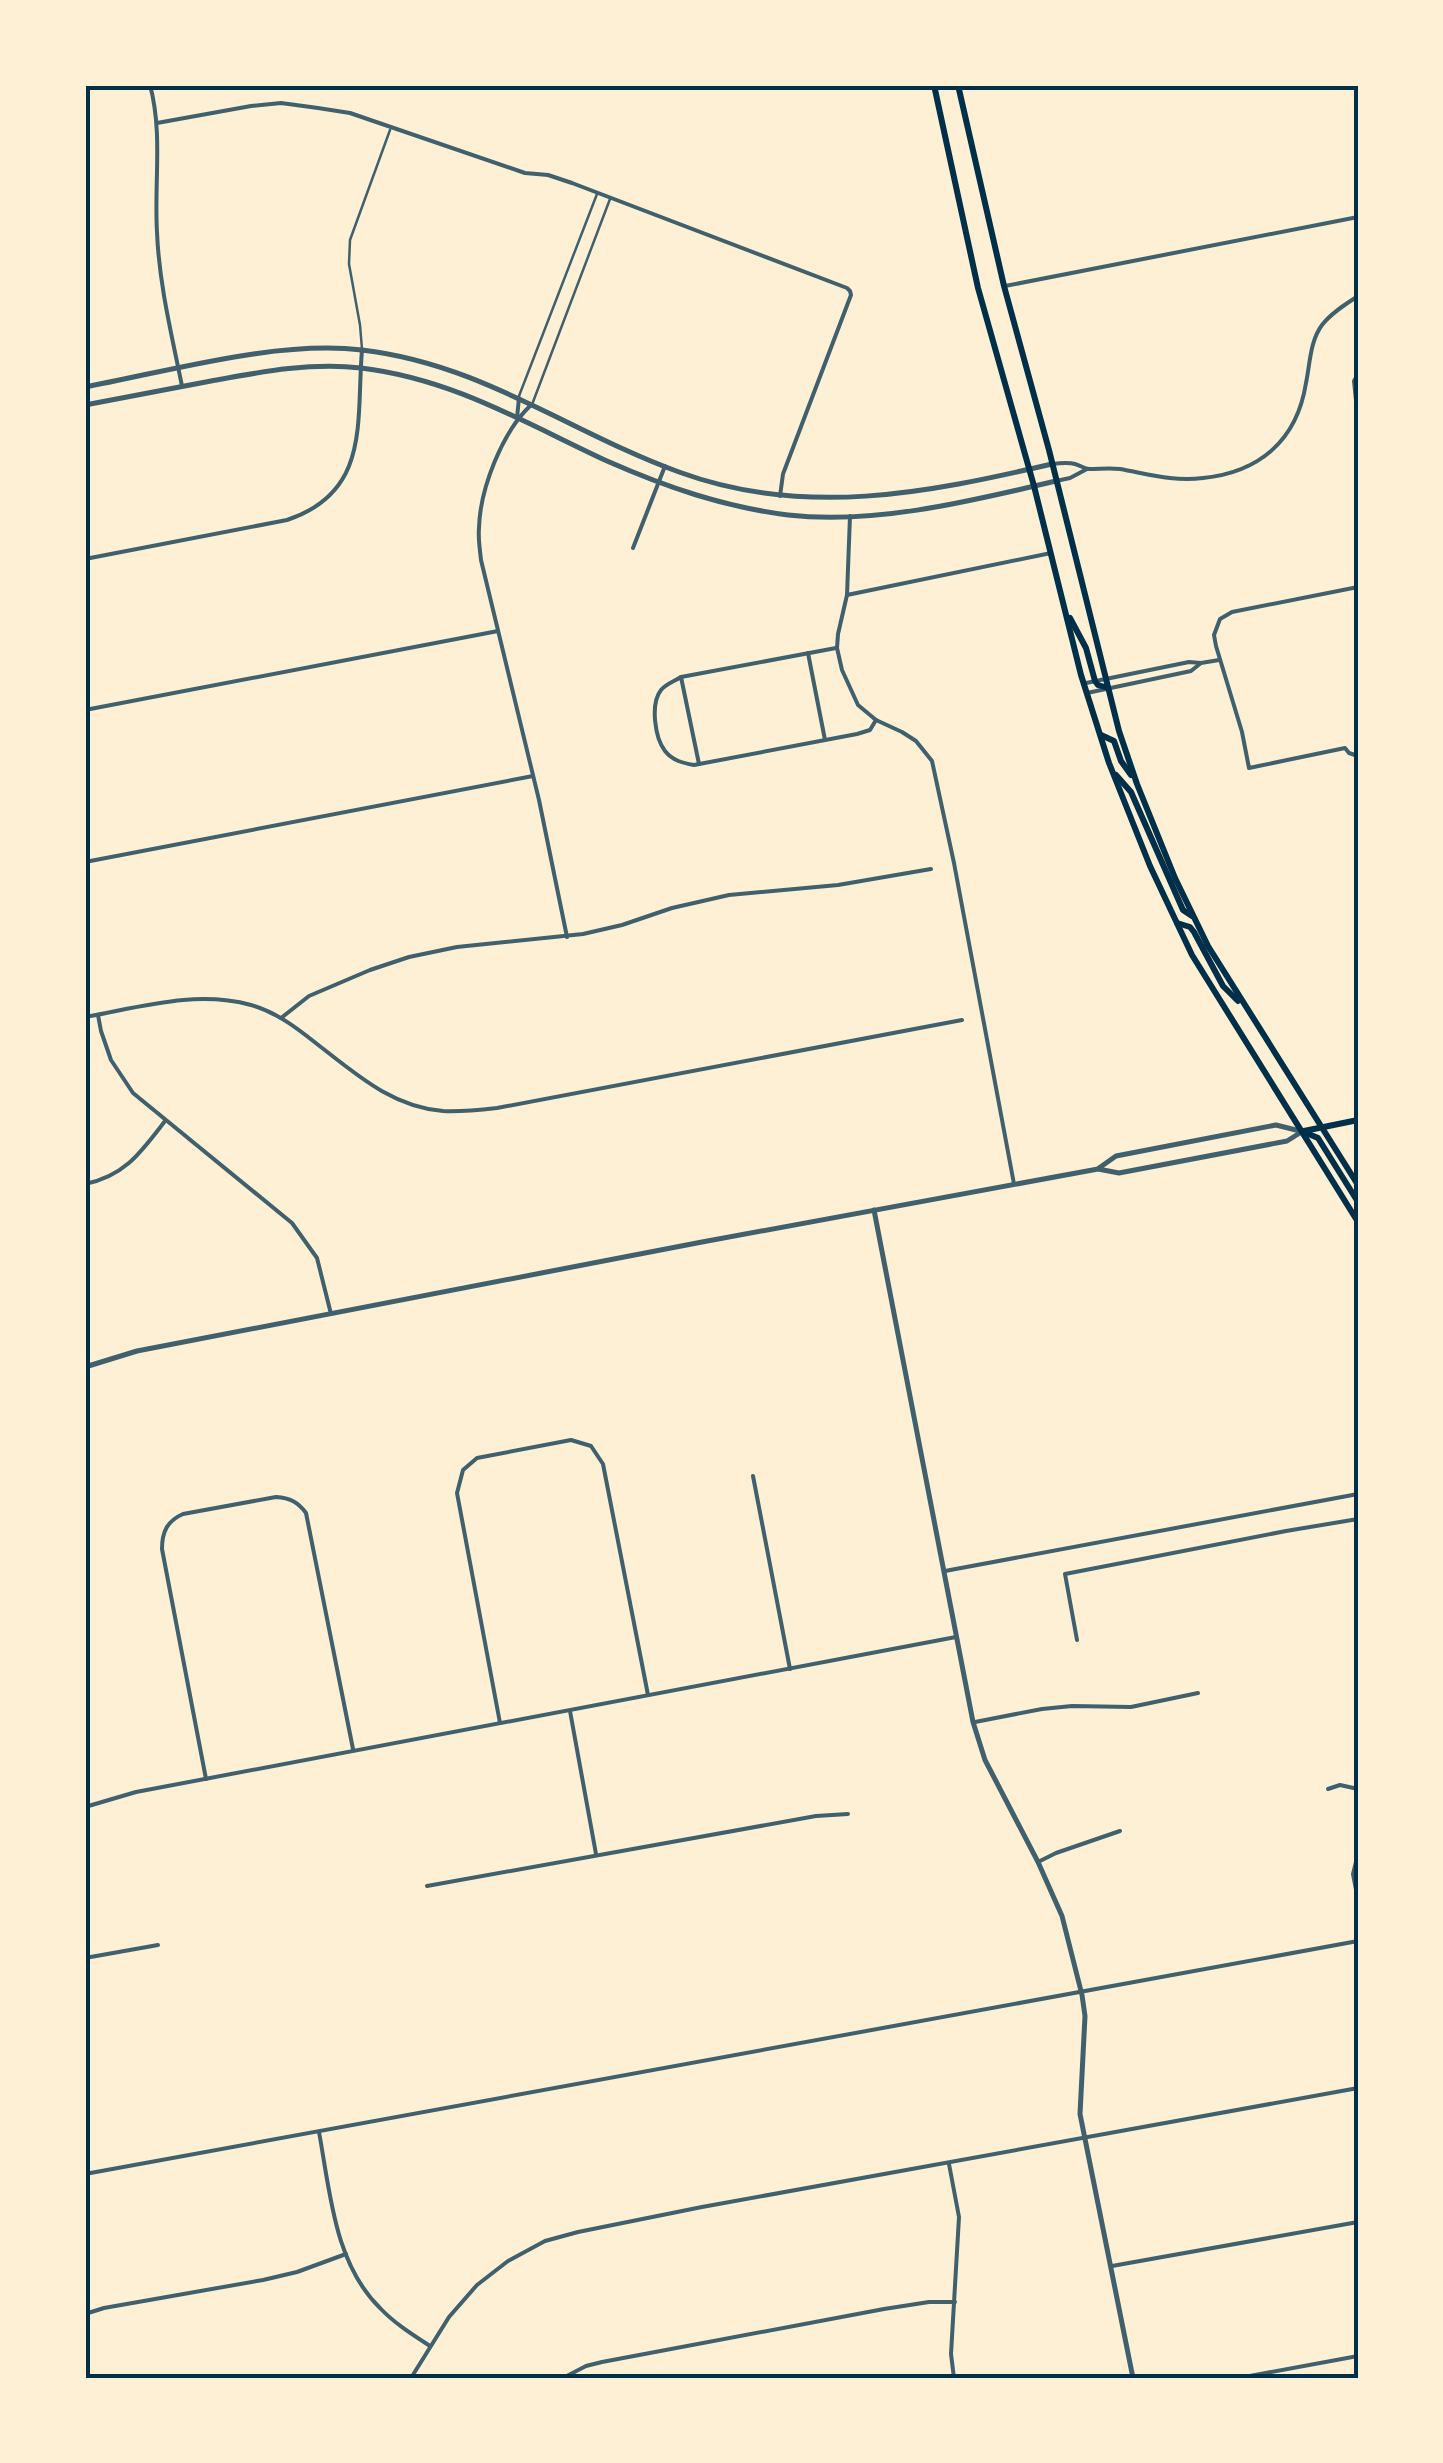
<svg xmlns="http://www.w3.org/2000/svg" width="1443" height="2463" font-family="'IBM Plex Sans',sans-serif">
	<rect width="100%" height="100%" fill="#fdf0d5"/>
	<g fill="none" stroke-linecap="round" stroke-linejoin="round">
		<g stroke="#3f606c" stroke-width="2.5">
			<polyline points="362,349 360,325 349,264 350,240 390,130"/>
			<polyline points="519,396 597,194"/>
			<polyline points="533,402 610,199"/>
		</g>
		<g stroke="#3f606c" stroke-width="4">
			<path d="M 150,85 C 163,133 154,183 157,232 C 159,284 172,336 182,386"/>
			<polyline points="157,123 251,106 281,103 318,108 350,113 525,173 548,175 572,183 847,288 850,291 851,295 783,474 780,496"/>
			<polyline points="1005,286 1358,217"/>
			<polyline points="1358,374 1354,381 1358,420"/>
			<path d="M 531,405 C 502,432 480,489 479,528 C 478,539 480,550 481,560 L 539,800 L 567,937"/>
			<polyline points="517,418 519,398"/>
			<path d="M 1052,464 C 1060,463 1068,462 1075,464 C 1082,466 1082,468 1089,469 C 1100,469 1110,468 1120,469 C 1148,474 1174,482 1203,478 C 1260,472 1297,440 1306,383 C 1310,364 1310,341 1322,325 C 1331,313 1346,304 1358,296"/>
			<polyline points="1056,481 1070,478 1087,469"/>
			<polyline points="850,516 847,595 838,634 837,648 842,670 858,705 876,720 902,732 916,741 932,761 954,863 1014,1184"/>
			<polyline points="633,548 665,466"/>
			<path d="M 85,559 L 287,520 C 371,492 356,421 362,350"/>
			<polyline points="1358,587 1232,612 1220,619 1214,635 1216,646 1242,732 1249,768 1345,748 1349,753 1358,756"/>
			<polyline points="847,595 1051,553"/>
			<path d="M 836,648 L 681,677 C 675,681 666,684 661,690 C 650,704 655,738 665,751 C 673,761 683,763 694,765 L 857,734 L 870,730 L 876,720"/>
			<polyline points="808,653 825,740"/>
			<polyline points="681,677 699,764"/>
			<polyline points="1086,683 1189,662 1201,663 1219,660"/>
			<polyline points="1087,693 1191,671 1201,663"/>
			<polyline points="85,710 498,631"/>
			<polyline points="85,862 533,776"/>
			<polyline points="98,1015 101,1031 111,1060 133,1093 292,1223 317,1258 331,1314"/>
			<path d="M 85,1017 C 141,1007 195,990 251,1005 C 276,1012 297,1028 317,1044 C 356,1074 392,1107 443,1111 C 461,1112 479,1110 497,1108 L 962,1020"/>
			<polyline points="281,1018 309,996 370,970 409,957 457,947 583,934 622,925 672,908 729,895 838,885 931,869"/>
			<path d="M 85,1184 C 125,1176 141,1152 165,1121"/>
			<polyline points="753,1476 790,1669"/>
			<polyline points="945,1571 1358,1494"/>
			<polyline points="1077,1640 1065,1574 1286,1531 1358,1519"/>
			<polyline points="570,1711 596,1854"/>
			<polyline points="975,1722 1042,1709 1072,1706 1131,1707 1198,1693"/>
			<polyline points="500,1723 457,1493 463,1470 477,1458 571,1440 591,1446 603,1464 648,1695"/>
			<path d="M 206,1779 L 162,1549 C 162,1532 167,1521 183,1514 L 276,1497 C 290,1498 298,1502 306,1513 L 353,1749"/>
			<polyline points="1328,1789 1340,1785 1358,1789"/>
			<polyline points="85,1807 136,1792 956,1637"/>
			<polyline points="1358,1854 1353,1874 1358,1900"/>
			<polyline points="1038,1862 1056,1853 1120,1831"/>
			<polyline points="427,1886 816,1816 848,1814"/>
			<polyline points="85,1958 158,1945"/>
			<path d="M 319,2132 C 330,2191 334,2263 380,2308 C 394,2323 413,2335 430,2346"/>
			<polyline points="949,2164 959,2217 951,2354 954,2378"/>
			<polyline points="85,2174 1358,1941"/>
			<polyline points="1112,2266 1358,2222"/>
			<polyline points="85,2314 104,2308 263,2280 297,2272 346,2254"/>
			<polyline points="411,2378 449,2317 477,2285 508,2261 545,2241 578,2232 702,2207 1358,2088"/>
			<polyline points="563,2378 586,2366 602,2362 884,2309 929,2302 955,2302"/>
			<polyline points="1239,2378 1358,2356"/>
		</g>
		<g stroke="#3f606c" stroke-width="5">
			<path d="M 85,387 C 170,371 277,340 362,350 C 482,364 569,432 679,472 C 804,518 927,493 1052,464"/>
			<path d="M 85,405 C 127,397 169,389 211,381 C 260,372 311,362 361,368 C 453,379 525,423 607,461 C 666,487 724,507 788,515 C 875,525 971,501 1056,481"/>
			<polyline points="1099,1168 1116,1156 1276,1125 1300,1131"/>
			<polyline points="874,1210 973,1722 985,1760 1038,1862 1062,1916 1082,1995 1085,2016 1080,2114 1133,2378"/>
			<polyline points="85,1367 137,1351 702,1242 1098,1169 1119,1173 1287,1141 1303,1131"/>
		</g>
		<polyline stroke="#003049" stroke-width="6" points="1304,1131 1358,1120"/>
		<g stroke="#003049" stroke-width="6">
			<polyline points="934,85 978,288 1034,486 1081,675 1109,763 1150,866 1192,955 1358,1222"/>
			<polyline points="958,85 1004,286 1049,450 1119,731 1137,784 1175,878 1208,946 1358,1185"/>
			<polyline points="1070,618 1086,648 1095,681 1098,685 1108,688"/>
			<polyline points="1101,735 1114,741 1121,761 1131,775"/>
			<polyline points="1116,775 1131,792 1183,910 1192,916"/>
			<polyline points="1177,923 1190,927 1194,932 1223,986 1238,1001"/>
			<polyline points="1304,1132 1318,1138 1358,1202"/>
		</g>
	</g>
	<rect width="1443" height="2463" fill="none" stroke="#fdf0d5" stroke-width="175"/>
	<rect x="88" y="88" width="1268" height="2288" fill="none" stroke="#003049" stroke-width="4"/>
</svg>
